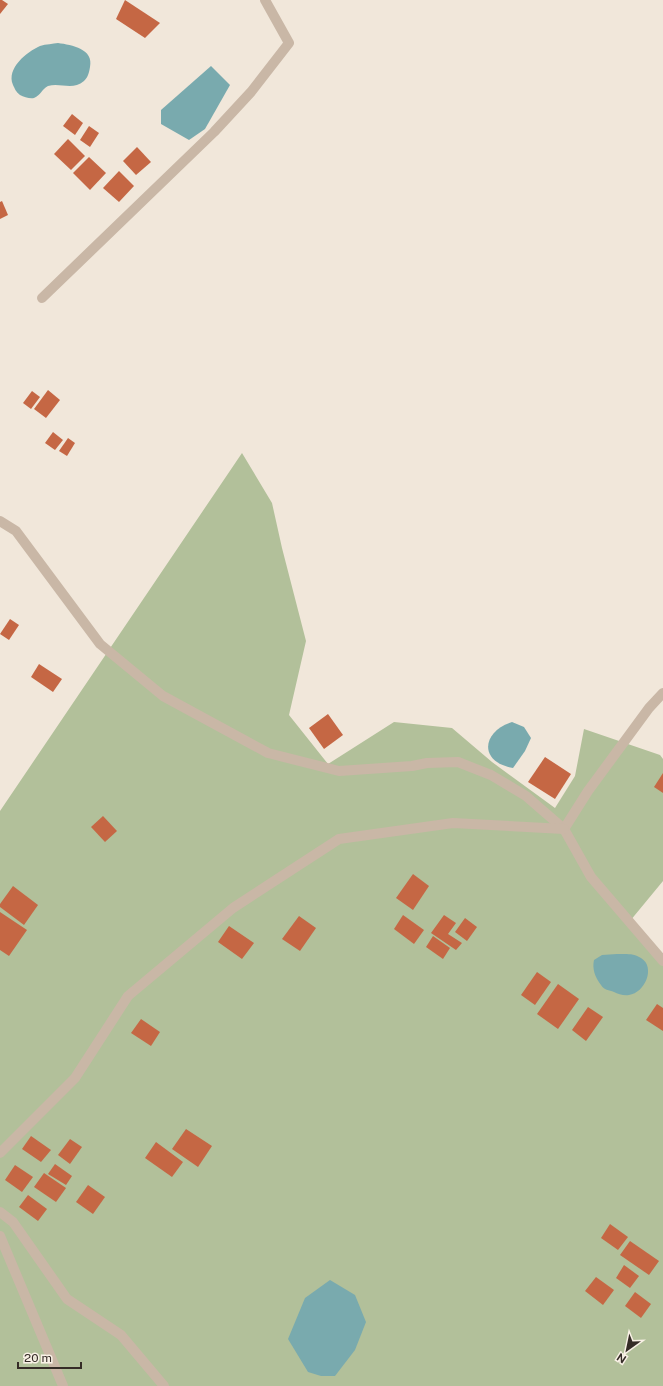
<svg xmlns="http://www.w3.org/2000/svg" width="663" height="1386" font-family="'Public Sans',sans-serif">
	<rect width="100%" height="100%" fill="#f1e7da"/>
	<polygon fill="#b2c09a" points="242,453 272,503 282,548 306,641 289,715 328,764 394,722 452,728 492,762 555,808 575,776 584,729 660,755 663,759 663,881 630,921 663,965 663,1386 0,1386 0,811"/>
	<g fill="#79aaae">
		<path d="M 58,43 C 72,45 94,49 90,67 C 89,73 88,77 84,81 C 72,91 60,82 48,86 C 42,89 41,95 34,98 C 30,99 24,97 20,95 C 16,92 15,89 13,85 C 6,68 27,52 40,46 C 46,44 53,44 58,43 Z"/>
		<polygon points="211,66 230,85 205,129 189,140 161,124 161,110"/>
		<path d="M 512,722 L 524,727 L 531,738 L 525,751 L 513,768 C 478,762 482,731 512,722 Z"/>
		<path d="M 617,954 C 626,954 634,953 641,958 C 656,967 645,993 629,995 C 624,996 618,994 614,992 C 609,990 604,990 601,985 C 595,977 592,969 594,960 L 602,955 Z"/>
		<polygon points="330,1280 355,1295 366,1322 355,1350 335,1376 321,1376 308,1372 288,1339 305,1298"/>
	</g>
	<g fill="#c56744">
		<polygon points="0,0 2,0 8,4 0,14"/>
		<polygon points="125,0 160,23 145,38 116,19"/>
		<polygon points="72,114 83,123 75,135 63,126"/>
		<polygon points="89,126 99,133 90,147 80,140"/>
		<polygon points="68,139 85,156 71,170 54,154"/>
		<polygon points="137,147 151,162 136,175 123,161"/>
		<polygon points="89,157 106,173 90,190 73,173"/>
		<polygon points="119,171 134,186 119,202 103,188"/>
		<polygon points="2,201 8,215 0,219 0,202"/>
		<polygon points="48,390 60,400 46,418 34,409"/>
		<polygon points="32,391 40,397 31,409 23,403"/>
		<polygon points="53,432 63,440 55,450 45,443"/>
		<polygon points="68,438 75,443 67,456 59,451"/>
		<polygon points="10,619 19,625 9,640 0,634"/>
		<polygon points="39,664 62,679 53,692 31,677"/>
		<polygon points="328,714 343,735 324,749 309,728"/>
		<polygon points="545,757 571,774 555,799 528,782"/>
		<polygon points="663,773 663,793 654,787"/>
		<polygon points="103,816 117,831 105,842 91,827"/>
		<polygon points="413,874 429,886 413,910 396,898"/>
		<polygon points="13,886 38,905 24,925 0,907 0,904"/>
		<polygon points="0,912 27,930 9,956 0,950"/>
		<polygon points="403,915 424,930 414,944 394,929"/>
		<polygon points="444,915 456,923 448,934 462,943 456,950 431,933"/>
		<polygon points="299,916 316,928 300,951 282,939"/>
		<polygon points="465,918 477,927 467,941 455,932"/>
		<polygon points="229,926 254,943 242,959 218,942"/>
		<polygon points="433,936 450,948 443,959 426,947"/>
		<polygon points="537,972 551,982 535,1005 521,995"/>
		<polygon points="558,984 579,999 558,1029 537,1014"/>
		<polygon points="657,1004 663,1008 663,1031 646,1020"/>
		<polygon points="588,1007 603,1017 586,1041 572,1030"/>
		<polygon points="141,1019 160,1032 151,1046 131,1033"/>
		<polygon points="186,1129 212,1146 198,1167 172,1149"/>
		<polygon points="31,1136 51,1150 41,1162 22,1149"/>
		<polygon points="70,1139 82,1147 70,1164 58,1155"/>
		<polygon points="156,1142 183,1162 172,1177 145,1158"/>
		<polygon points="55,1164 72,1176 66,1185 48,1174"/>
		<polygon points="15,1165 33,1177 22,1192 5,1180"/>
		<polygon points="44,1173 66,1188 56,1202 34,1187"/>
		<polygon points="88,1185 105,1197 93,1214 76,1202"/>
		<polygon points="28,1195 47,1209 38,1221 19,1207"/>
		<polygon points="610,1224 628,1237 618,1250 601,1238"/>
		<polygon points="630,1241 659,1261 649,1275 620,1255"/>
		<polygon points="624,1265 639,1276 630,1288 616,1278"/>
		<polygon points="596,1277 614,1290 603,1305 585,1291"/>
		<polygon points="635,1292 651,1304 641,1318 625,1306"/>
	</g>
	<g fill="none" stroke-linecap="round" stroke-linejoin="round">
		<g stroke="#c9b7a6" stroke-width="10">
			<polyline points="42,298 214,132 251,92 289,43 265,0"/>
			<polyline points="0,521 16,531 100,644 163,696 268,753 339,771 412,766 427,763 458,762 491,775 526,796 564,829"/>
			<polyline points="663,693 649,708 588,791 564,829 591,877 663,961"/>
			<polyline points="0,1153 75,1078 128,996 233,908 339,839 453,823 564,829"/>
			<polyline points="0,1212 13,1222 67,1299 121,1335 164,1386"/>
			<polyline points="0,1236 63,1386"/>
		</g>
	</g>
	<g transform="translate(627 1350) rotate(213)" stroke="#f9f1e6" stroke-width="3" paint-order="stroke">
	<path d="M0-3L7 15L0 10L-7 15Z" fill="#352c27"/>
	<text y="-6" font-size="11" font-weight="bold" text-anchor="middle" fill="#352c27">N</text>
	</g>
	<path d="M18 1362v6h63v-6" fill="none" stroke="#352c27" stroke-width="2"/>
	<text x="24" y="1362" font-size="12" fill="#352c27" stroke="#f9f1e6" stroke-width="3" paint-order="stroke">20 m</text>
</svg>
